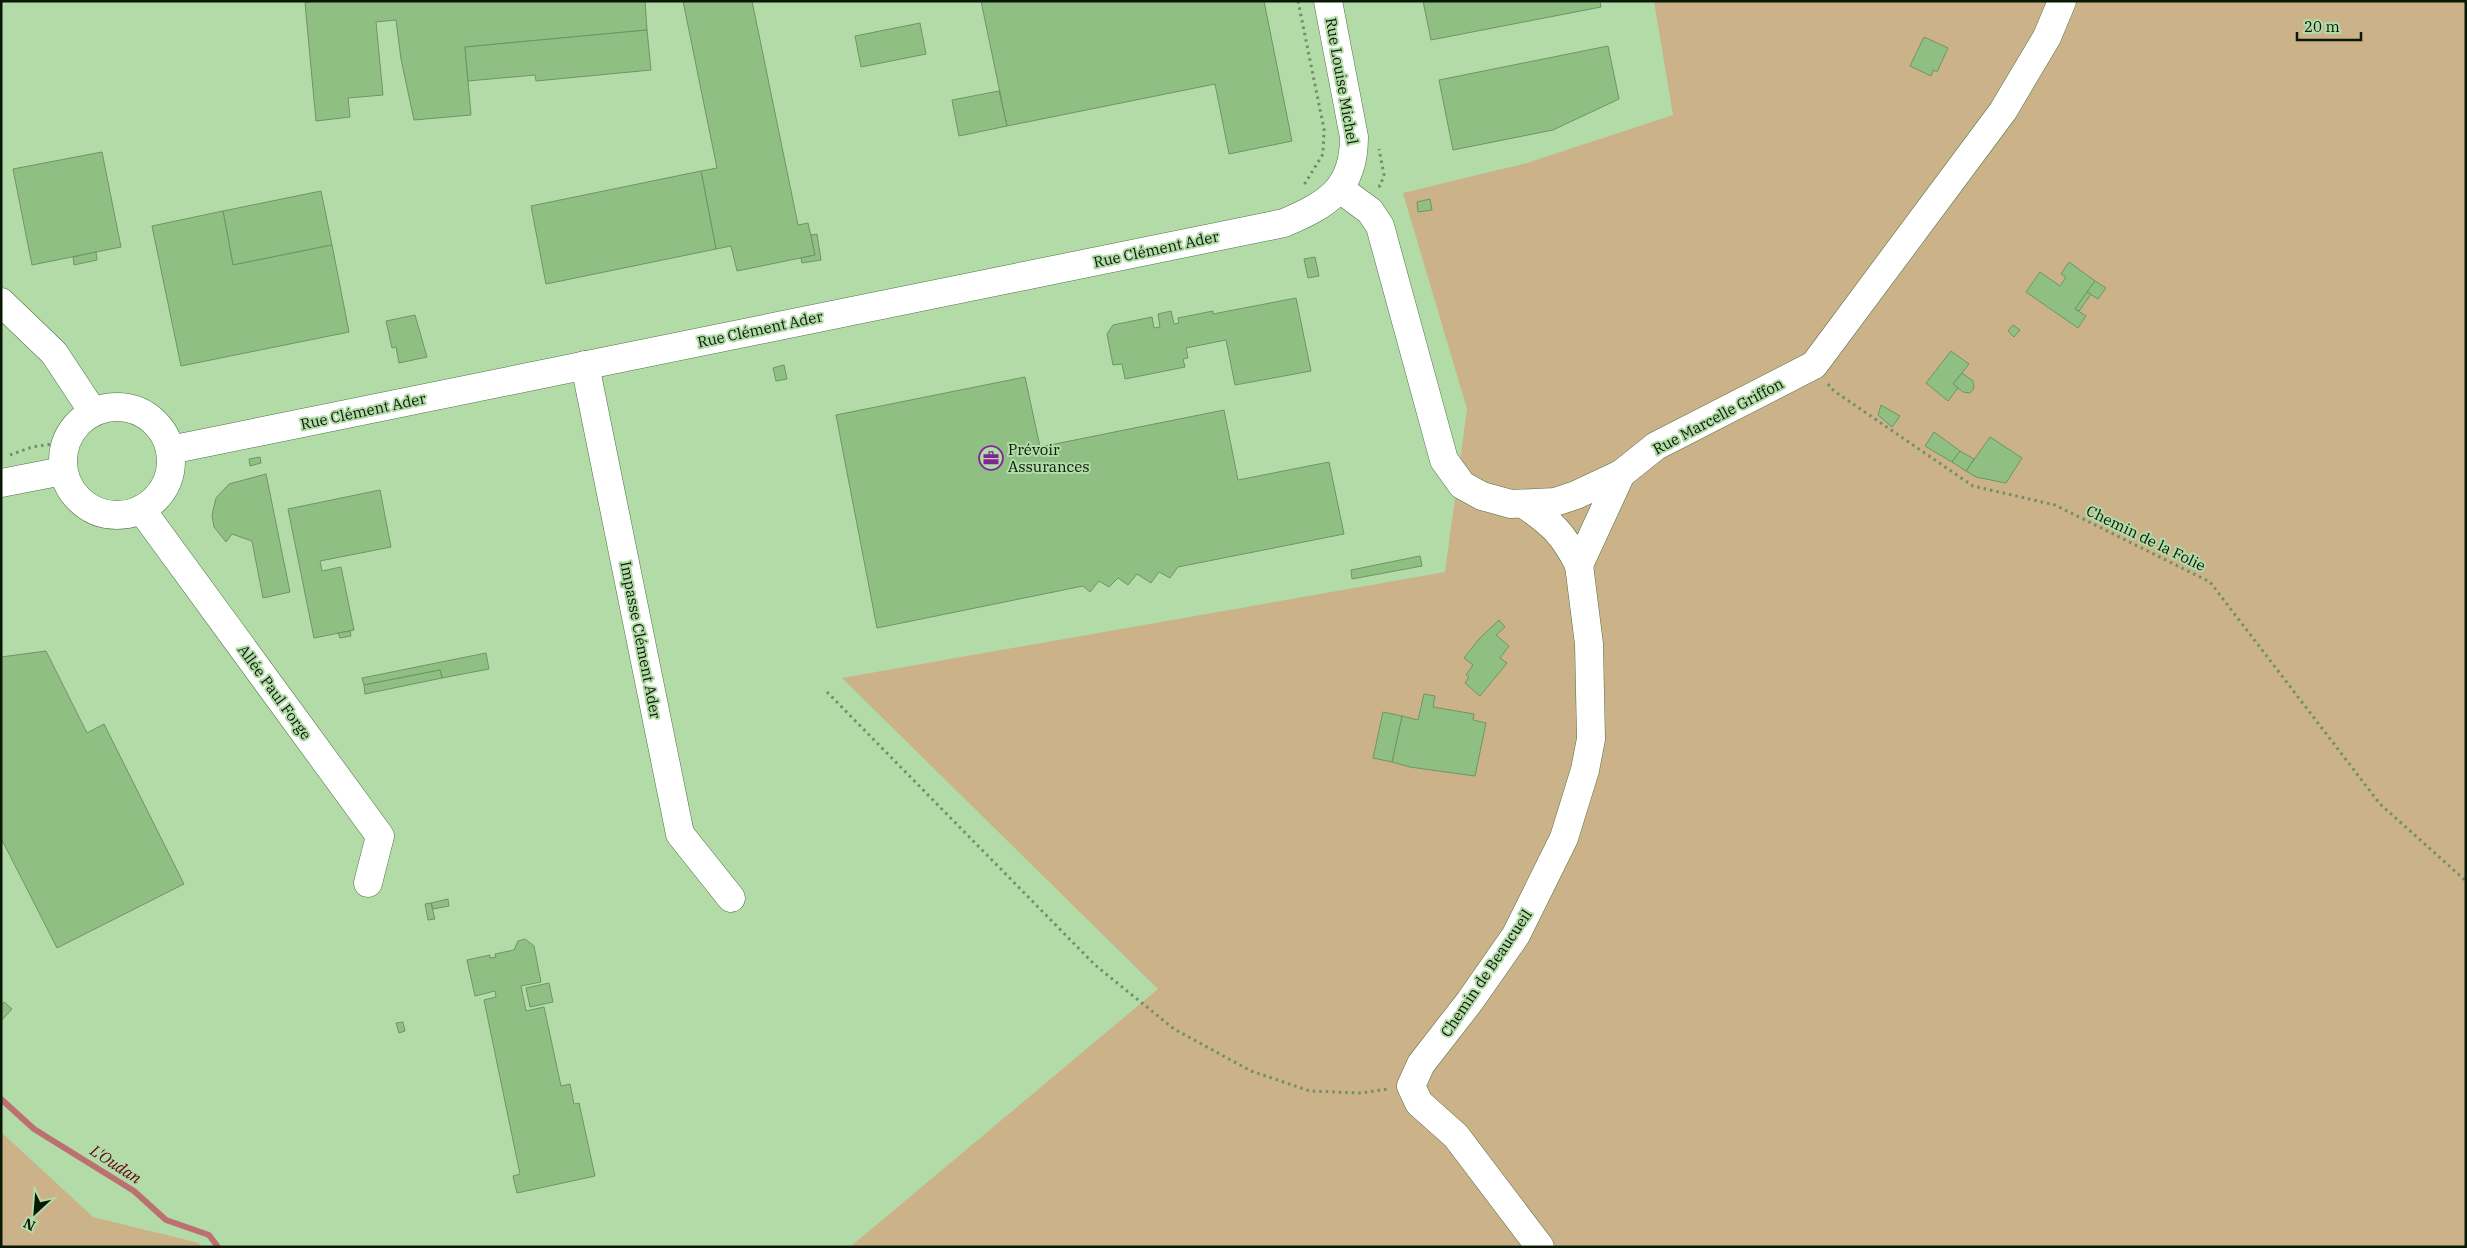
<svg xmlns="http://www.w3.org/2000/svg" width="2467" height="1248" font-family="'IBM Plex Serif',serif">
	<rect width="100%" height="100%" fill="#b2dba8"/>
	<g fill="#cbb289">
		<polygon points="1654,1 2466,1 2466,1247 850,1247 1158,989 842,678 1445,572 1467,409 1403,193 1527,163 1673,115"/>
		<polygon points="1,1132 93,1217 199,1243 201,1247 1,1247"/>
	</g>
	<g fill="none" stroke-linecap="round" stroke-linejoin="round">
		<polyline stroke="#bd7071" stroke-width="6" points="1,1099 34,1129 134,1191 166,1220 209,1235 218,1247"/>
	</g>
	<g fill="#90bf84" stroke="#6e9565">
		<polygon points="314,1 645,1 647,30 465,47 471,115 414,120 401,59 396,20 376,22 383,95 348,98 350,117 316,121 305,3"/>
		<polygon points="683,1 752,1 798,225 808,223 815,255 737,271 731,246 716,249 701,171 717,168"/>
		<polygon points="981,1 1264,1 1292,141 1229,154 1215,84 1007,126"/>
		<polygon points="1423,1 1600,1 1601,7 1431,40"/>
		<polygon points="920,23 926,54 861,67 855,36"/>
		<polygon points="647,30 651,70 536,81 535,75 468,81 465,47"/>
		<polygon points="1924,37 1948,48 1937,72 1933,70 1931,76 1910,66"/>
		<polygon points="1608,46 1619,99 1553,130 1453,150 1439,80"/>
		<polygon points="999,91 1007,126 959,136 952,100"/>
		<polygon points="102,152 121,247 32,265 13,169"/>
		<polygon points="701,171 716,249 546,284 531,206"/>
		<polygon points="321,191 332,245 233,265 223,211"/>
		<polygon points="1430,199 1432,210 1418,212 1417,202"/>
		<polygon points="223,211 233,265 332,245 349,332 181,366 152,226"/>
		<polygon points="817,234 821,260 802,263 801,258 815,255 811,235"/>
		<polygon points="96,252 97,260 74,265 73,257"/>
		<polygon points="1315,257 1319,276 1308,278 1304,259"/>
		<polygon points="2069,262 2095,281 2075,309 2086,316 2078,328 2026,292 2040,272 2060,286 2066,277 2061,274"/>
		<polygon points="2095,281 2106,288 2098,299 2087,292"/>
		<polygon points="2087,292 2091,294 2079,311 2075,309"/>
		<polygon points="1296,298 1311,371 1235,385 1226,340 1186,348 1188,358 1183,359 1185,367 1125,379 1122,364 1113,365 1107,334 1113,325 1152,317 1154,328 1160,327 1158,314 1171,311 1174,324 1179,323 1178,318 1213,311 1213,314"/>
		<polygon points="415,315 427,357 399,363 396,347 392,348 386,321"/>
		<polygon points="2013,325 2020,330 2014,337 2008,331"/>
		<polygon points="1951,351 1969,364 1953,384 1958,388 1948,401 1926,383"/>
		<polygon points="784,365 787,379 776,381 773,368"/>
		<polygon points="1962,373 1973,381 1974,388 1970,393 1963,392 1953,384"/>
		<polygon points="1025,377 1040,447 1224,410 1238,480 1329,462 1344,534 1178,567 1170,578 1159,572 1151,583 1137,574 1128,585 1118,578 1109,587 1099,581 1090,592 1083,586 877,628 836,415"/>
		<polygon points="1881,405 1900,416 1892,427 1878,415"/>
		<polygon points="1934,432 1960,451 1952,462 1925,446"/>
		<polygon points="1990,437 2022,458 2006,483 1976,477 1966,471"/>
		<polygon points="1960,451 1974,459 1966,471 1952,462"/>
		<polygon points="260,457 261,463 250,466 249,459"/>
		<polygon points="266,474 290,592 263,598 252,541 232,534 226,542 214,527 212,515 216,498 229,484"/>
		<polygon points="380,490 391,547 320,561 322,571 341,567 354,630 314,638 288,509"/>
		<polygon points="1420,556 1422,566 1352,579 1351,570"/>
		<polygon points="1499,620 1505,627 1496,635 1509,646 1500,658 1507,663 1480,696 1465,683 1469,677 1466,675 1473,665 1464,658 1479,639"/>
		<polygon points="350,631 351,636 340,638 338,633"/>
		<polygon points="46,651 87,733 104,724 184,884 57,948 1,838 1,657"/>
		<polygon points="486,653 489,669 442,678 440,670 364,685 362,678"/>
		<polygon points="440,670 442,678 365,694 364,685"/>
		<polygon points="1424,694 1435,696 1433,707 1474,714 1473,720 1486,723 1475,776 1410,767 1392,762 1402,716 1418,720"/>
		<polygon points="1383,712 1402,716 1392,762 1373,758"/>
		<polygon points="448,899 449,906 433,909 431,903"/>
		<polygon points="431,903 435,919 428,920 425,904"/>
		<polygon points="525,939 534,946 541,982 521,986 526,1011 544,1007 561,1086 570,1084 574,1104 579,1103 595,1176 517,1193 513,1176 520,1174 484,1000 496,997 495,991 475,996 467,960 490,955 490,958 496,957 495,954 514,950 518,941"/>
		<polygon points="549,983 553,1002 530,1007 526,988"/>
		<polygon points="4,1002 12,1009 1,1021 1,1005"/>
		<polygon points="403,1022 405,1031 399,1033 396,1023"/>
	</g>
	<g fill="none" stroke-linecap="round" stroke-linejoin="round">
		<g stroke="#4d7243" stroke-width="29">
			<g id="minor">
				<polyline points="1340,189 1370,211 1380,226 1444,460 1462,485 1482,496 1511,504 1555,502 1576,495 1621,474 1656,446 1814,365 2003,111 2047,37 2062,1"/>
				<polyline points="1,302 54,353 93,412"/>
				<polyline points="585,365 680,834 731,898"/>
				<circle cx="117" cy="461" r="54"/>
				<path d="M 170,450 L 1284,223 C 1328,204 1354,189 1354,137 L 1328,1"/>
				<polyline points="1,483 63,471"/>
				<path d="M 1524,504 C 1552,524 1563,533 1579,565 L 1621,474"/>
				<polyline points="141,509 380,836 368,883"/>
				<polyline points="1540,1247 1456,1136 1419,1103 1411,1086 1421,1064 1470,1001 1516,935 1564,838 1585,770 1591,739 1589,644 1579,565"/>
			</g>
		</g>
		<g stroke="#708f69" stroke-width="3" stroke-dasharray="2.5 4" stroke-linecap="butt">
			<polyline points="1298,1 1324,129 1323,154 1304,185"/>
			<polyline points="1378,186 1380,186 1384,175 1379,149"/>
			<polyline points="1828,384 1834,391 1973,486 2055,505 2210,582 2380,804 2466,881"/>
			<polyline points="10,455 32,447 65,442"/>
			<polyline points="827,692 1095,965 1174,1029 1251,1071 1310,1091 1361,1093 1388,1089"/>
		</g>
		<use href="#minor" stroke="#fff" stroke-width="28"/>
	</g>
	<defs>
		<g id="office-ring" transform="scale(1.25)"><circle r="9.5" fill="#b2dba8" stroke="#802794" stroke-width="1.5"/><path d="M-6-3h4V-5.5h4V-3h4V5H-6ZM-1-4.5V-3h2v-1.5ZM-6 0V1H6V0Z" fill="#802794"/></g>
	</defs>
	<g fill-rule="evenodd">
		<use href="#office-ring" x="991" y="458"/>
	</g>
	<g text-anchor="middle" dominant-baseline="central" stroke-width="4" stroke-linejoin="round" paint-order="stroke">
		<g font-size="15" fill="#0a1906" stroke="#b2dba8">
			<text transform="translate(1342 81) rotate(80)">Rue Louise Michel</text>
			<text transform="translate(1156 249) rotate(-12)">Rue Clément Ader</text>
			<text transform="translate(760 329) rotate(-12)">Rue Clément Ader</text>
			<text transform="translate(363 411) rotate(-12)">Rue Clément Ader</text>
			<text transform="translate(1718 416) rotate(-28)">Rue Marcelle Griffon</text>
			<text transform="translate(2146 538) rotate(26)">Chemin de la Folie</text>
			<text transform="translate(641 640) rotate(79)">Impasse Clément Ader</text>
			<text transform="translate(275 692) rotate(54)">Allée Paul Forge</text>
			<text transform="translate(1486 973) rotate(-56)">Chemin de Beaucueil</text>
		</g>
		<g font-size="15" fill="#0a1906" stroke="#b2dba8" text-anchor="start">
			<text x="1008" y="449">Prévoir<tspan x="1008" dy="17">Assurances</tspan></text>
		</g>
		<g font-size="16" font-style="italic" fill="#620014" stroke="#b2dba8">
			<text transform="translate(116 1164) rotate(33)">L'Oudan</text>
		</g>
	</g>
	<rect width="2467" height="1248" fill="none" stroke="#0a1906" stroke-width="5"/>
	<g transform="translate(35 1213) rotate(206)" stroke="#b2dba8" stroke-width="4" paint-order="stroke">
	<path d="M0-4L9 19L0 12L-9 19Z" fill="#0a1906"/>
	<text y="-8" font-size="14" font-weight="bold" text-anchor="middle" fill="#0a1906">N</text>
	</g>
	<path d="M2297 32v8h64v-8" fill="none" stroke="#0a1906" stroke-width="2.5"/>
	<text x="2304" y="32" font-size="15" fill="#0a1906" stroke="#b2dba8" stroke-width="4" paint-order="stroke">20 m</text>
</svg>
